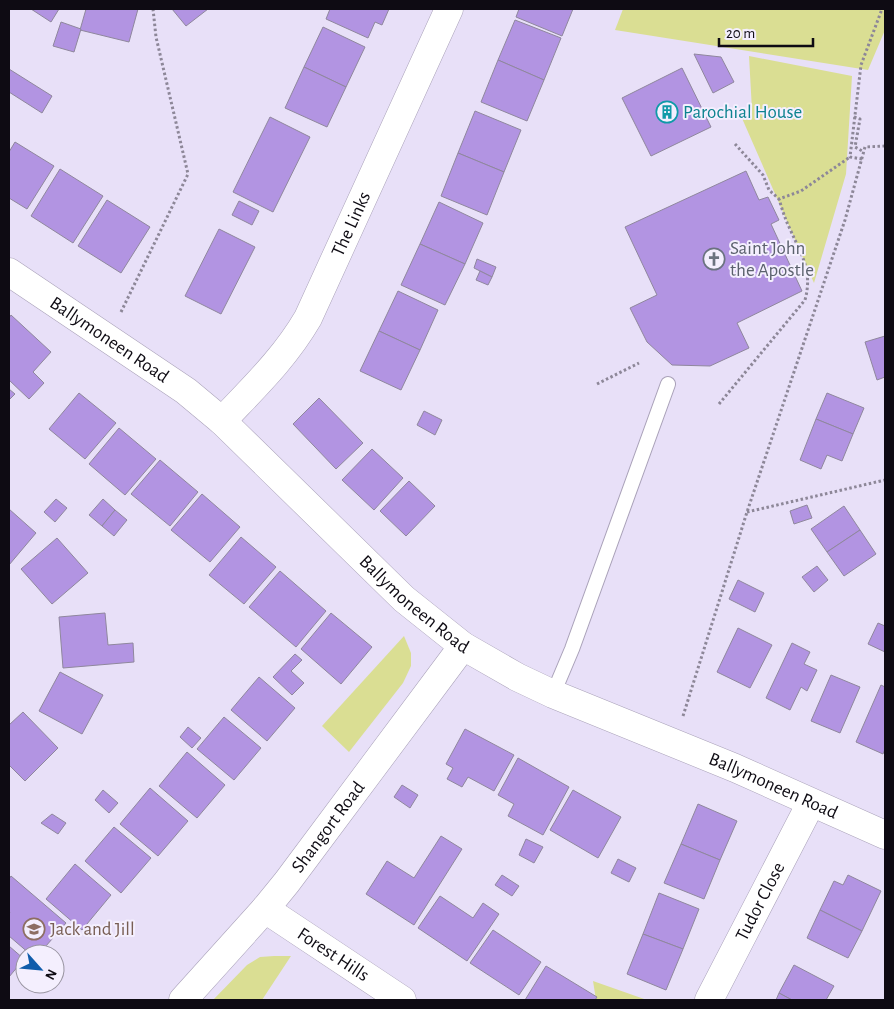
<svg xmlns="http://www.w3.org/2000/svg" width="894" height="1009" font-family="'Alegreya Sans',sans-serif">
	<rect width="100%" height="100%" fill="#e8e0f8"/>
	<g fill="#dade93">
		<polygon points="623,9 885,9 885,30 868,70 615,30"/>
		<polygon points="749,56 852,76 846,174 814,283 741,116 752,110"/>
		<polygon points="404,636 411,653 411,666 403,683 349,752 322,726"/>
		<polygon points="274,956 291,956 262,1000 213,1000 247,965 260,957"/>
		<polygon points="593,981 647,1000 596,1000"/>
	</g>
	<g fill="#b294e2" stroke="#8f879d">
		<polygon points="31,9 59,9 51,22"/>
		<polygon points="86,9 138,9 129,42 80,30"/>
		<polygon points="172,9 208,9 186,26"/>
		<polygon points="330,9 389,9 382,25 375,22 368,38 326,19"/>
		<polygon points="519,9 573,9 562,36 516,17"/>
		<polygon points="515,20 561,38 544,80 498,60"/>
		<polygon points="61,22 81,29 74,52 53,46"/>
		<polygon points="323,27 365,47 346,87 304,67"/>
		<polygon points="694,54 721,57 734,82 713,93"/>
		<polygon points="498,60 544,80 527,121 481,102"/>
		<polygon points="304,67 346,87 327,127 285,108"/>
		<polygon points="682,68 711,127 651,156 622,98"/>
		<polygon points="9,69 52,96 42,113 9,92"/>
		<polygon points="475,111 521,130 504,172 458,153"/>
		<polygon points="270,117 310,137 273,212 233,192"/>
		<polygon points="15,142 54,166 27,209 9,198 9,152"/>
		<polygon points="458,153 504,172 487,215 441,196"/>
		<polygon points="60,169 103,196 73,243 31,216"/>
		<polygon points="746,171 759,200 768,197 779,220 771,224 802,291 737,323 749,348 710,366 672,365 647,342 630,308 657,295 625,227"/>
		<polygon points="107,200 150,227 121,273 78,246"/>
		<polygon points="239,201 259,211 252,225 232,215"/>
		<polygon points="439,202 483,223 465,264 420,244"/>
		<polygon points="219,229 255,247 221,314 185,296"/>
		<polygon points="420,244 465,264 445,305 401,285"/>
		<polygon points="477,259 496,267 492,277 474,268"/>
		<polygon points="480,271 492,277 488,285 476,280"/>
		<polygon points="398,291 438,310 420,350 379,331"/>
		<polygon points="11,315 51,352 33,372 44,383 29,399 9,380 9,318"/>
		<polygon points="379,331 420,350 401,390 360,371"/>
		<polygon points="885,336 885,377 877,380 865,342"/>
		<polygon points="9,389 15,394 9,400"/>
		<polygon points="79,393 116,423 85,459 49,429"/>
		<polygon points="827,393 864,408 853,434 816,419"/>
		<polygon points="319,398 363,443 336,469 293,424"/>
		<polygon points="424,411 442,420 435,435 417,425"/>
		<polygon points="816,419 853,434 842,461 827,455 821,469 800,460"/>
		<polygon points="119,428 156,459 125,495 89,464"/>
		<polygon points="372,449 403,478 374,510 342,480"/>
		<polygon points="160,460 198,492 170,526 131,494"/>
		<polygon points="409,481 435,506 406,536 380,511"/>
		<polygon points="202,494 240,527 210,562 171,530"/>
		<polygon points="56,499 67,508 55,522 44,512"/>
		<polygon points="103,499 115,510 102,526 89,515"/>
		<polygon points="807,505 812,518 794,524 790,511"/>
		<polygon points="844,506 860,530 827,552 811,529"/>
		<polygon points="9,509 36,533 9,565"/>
		<polygon points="115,510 127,520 114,536 102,526"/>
		<polygon points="860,530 876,554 844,576 827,552"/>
		<polygon points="241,537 276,567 244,604 209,575"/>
		<polygon points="57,538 88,573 52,604 21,569"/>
		<polygon points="817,566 828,580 814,592 802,577"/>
		<polygon points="280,571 326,611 296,647 249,607"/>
		<polygon points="738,580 764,593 755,612 729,599"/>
		<polygon points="105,613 108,645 133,643 134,662 63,668 59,617"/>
		<polygon points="331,613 372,647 341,684 301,649"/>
		<polygon points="878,623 885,626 885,652 868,644"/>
		<polygon points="738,628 772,645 750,688 717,672"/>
		<polygon points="792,643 810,652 804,664 817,670 807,691 801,687 790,710 766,698"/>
		<polygon points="295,654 302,660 291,671 304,683 292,695 273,677"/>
		<polygon points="60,672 103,695 82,734 39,711"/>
		<polygon points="831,675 860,687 840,733 811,721"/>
		<polygon points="259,677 295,708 267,741 231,710"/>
		<polygon points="881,685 885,687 885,749 883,754 856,742"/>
		<polygon points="23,712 58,748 25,781 9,765 9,725"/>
		<polygon points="224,717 261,748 234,780 197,749"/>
		<polygon points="188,727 201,738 192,748 180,737"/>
		<polygon points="465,729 514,755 494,791 468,777 462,787 447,779 453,768 446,764"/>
		<polygon points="187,752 225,785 197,818 159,786"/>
		<polygon points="518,758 569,787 543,835 508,816 514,804 498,795"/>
		<polygon points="402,785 418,795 410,808 394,797"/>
		<polygon points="150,788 188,821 158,856 120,824"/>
		<polygon points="103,790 118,803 109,813 95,800"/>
		<polygon points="573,790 621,817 598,858 550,830"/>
		<polygon points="698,804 737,821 720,860 681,844"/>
		<polygon points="52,814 66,823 58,834 41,823"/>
		<polygon points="114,827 151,858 121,893 85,861"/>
		<polygon points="441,836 462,849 414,925 366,894 387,861 414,878"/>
		<polygon points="526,839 543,847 534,863 519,855"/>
		<polygon points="681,844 720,860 704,899 664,883"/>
		<polygon points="618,859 636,868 629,882 611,873"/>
		<polygon points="75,864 111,895 82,930 46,899"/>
		<polygon points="502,875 519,886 512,896 495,885"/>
		<polygon points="848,875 881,891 862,931 820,910 834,881 843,885"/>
		<polygon points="11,876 66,923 39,954 30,954 9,936 9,914 10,912 9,911 9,879"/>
		<polygon points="659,893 699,909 683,949 643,934"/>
		<polygon points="440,896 473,918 483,903 499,914 467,961 418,928"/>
		<polygon points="820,910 862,931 848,958 807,938"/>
		<polygon points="493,930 541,962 519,995 470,963"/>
		<polygon points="643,934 683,949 666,990 627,974"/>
		<polygon points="9,946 24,959 9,977"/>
		<polygon points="794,965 834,986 826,1000 792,1000 779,993"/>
		<polygon points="546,966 597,997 595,1000 525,1000"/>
		<polygon points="779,993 792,1000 776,1000"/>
	</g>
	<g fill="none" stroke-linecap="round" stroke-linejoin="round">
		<g stroke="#aaa2b9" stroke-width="16">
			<polyline id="service" points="553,694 572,649 668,384"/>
		</g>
		<g stroke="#aaa2b9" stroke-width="29">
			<g id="minor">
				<path id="s1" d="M 222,421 C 254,387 284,359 308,318 L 449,9"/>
				<path id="s2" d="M 265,909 L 402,1000"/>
				<path id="s3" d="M 709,1000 L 811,803"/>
			</g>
		</g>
		<g stroke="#aaa2b9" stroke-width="29">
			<g id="tertiary">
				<path id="s4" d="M 9,272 L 186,391 L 222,421 L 404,599 L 463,646 L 517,677 L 553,694 L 735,768 L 885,835"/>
				<path id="s5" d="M 183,1000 L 265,909 L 287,882 L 463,646"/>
			</g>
		</g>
		<g stroke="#8d8798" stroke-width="3" stroke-dasharray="2.5 2.5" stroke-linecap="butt">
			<polyline points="854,117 860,119 855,147 864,152"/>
			<polyline points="735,144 763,175 769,190 779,199 801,191 850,157"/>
			<polyline points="862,159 850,157 861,65 882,9"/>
			<polyline points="121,312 188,174 156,37 153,9"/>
			<polyline points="597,384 639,363"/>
			<path d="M 719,404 L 805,300 C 813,271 801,254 790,229 C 785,219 782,209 779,199"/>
			<polyline points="747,512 885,480"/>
			<polyline points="683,716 747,512 845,220 865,147 885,146"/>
		</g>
		<use href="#service" stroke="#fff" stroke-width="14"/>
		<use href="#minor" stroke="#fff" stroke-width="28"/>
		<use href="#tertiary" stroke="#fff" stroke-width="28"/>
	</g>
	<defs>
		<g id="building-ring" transform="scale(1.125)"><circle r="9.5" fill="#f4effe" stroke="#0f9aa8" stroke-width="1.5"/><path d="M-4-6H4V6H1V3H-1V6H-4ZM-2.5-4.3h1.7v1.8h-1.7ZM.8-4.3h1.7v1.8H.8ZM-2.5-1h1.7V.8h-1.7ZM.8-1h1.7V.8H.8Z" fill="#0f9aa8"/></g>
		<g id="church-ring" transform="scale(1.125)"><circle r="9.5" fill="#f4effe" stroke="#6b7280" stroke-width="1.5"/><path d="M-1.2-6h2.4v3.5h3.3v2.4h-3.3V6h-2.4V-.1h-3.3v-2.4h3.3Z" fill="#6b7280"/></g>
		<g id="school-ring" transform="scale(1.125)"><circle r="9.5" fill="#f4effe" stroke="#8d6e63" stroke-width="1.5"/><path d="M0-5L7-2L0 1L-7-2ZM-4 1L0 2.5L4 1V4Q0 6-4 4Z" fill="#8d6e63"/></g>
	</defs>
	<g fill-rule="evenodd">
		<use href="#building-ring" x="667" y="112"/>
		<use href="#church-ring" x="714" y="259"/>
		<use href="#school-ring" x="34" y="929"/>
	</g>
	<g text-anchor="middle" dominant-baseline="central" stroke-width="4" stroke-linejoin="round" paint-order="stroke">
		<g font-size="19" fill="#0d838f" stroke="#f4effe" text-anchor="start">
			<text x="683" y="112">Parochial House</text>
		</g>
		<g font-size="19" fill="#0e0b13" stroke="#f4effe">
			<text stroke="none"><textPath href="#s1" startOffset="238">The Links</textPath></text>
			<text stroke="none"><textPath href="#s4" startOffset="121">Ballymoneen Road</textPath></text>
			<text stroke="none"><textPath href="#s4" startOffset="526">Ballymoneen Road</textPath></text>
			<text stroke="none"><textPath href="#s4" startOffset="931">Ballymoneen Road</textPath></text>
			<text stroke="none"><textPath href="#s5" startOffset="226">Shangort Road</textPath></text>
			<text stroke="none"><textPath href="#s3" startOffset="111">Tudor Close</textPath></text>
			<text stroke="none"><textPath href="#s2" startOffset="82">Forest Hills</textPath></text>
		</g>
		<g font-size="19" fill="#5b616d" stroke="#f4effe" text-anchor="start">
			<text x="730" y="248">Saint John<tspan x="730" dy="22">the Apostle</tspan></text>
		</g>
		<g font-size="19" fill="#785e54" stroke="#f4effe" text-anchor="start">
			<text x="50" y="929">Jack and Jill</text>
		</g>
	</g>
	<rect width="894" height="1009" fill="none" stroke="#0e0b13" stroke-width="20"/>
	<g transform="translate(40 969) rotate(117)"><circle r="24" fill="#f4effe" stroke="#9894a0"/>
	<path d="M0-4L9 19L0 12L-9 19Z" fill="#105cab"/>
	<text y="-8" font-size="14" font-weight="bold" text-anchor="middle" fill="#0e0b13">N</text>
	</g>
	<path d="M719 38v8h94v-8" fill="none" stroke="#0e0b13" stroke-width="2.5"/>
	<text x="726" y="38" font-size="15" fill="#0e0b13" stroke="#f4effe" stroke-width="4" paint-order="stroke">20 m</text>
</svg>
